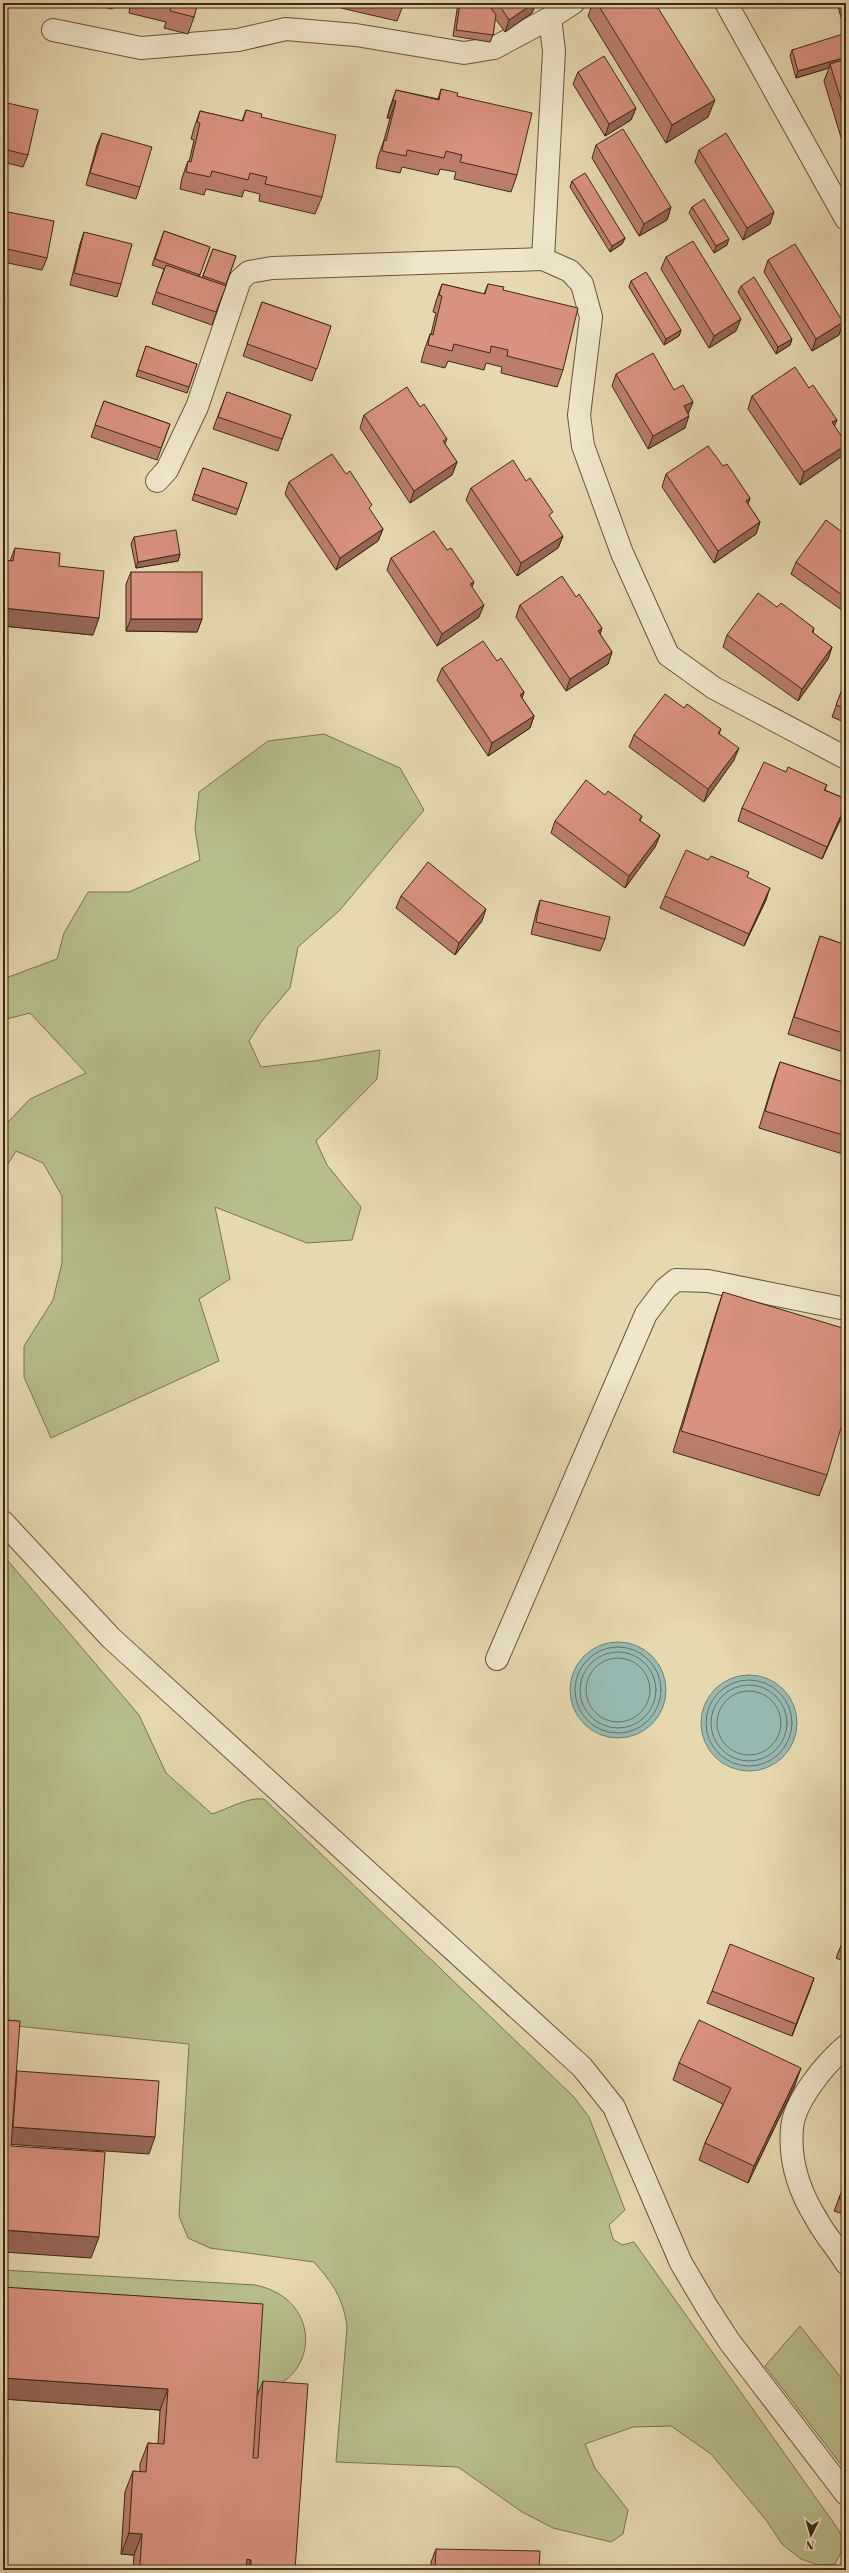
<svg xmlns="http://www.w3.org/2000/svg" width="849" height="2573" font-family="'Libre Bodoni',serif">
	<rect width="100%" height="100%" fill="#e6d8af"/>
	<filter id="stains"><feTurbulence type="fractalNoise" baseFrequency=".005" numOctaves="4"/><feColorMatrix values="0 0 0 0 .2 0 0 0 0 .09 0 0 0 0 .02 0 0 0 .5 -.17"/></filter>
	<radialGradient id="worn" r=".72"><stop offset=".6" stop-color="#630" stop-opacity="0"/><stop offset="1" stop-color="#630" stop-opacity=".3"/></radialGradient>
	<g fill="#b7be8a" stroke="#7a7350">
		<polygon points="324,734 400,768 424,810 339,911 298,947 290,988 261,1022 249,1041 261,1067 314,1061 380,1050 377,1079 316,1141 327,1165 361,1207 352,1240 307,1243 215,1207 230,1279 199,1299 219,1361 51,1438 24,1377 24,1346 53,1300 62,1263 62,1196 43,1163 16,1151 3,1172 3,1116 8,1122 30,1099 86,1073 30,1013 3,1020 3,979 57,959 64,933 88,892 129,892 200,860 195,829 199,792 268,741"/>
		<path d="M 3,1555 L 139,1715 L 166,1773 L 212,1814 C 228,1809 247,1797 264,1799 L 574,2097 L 589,2117 L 625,2210 L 609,2225 L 613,2239 L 622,2245 L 634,2242 L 838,2529 L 845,2544 L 835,2564 L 818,2565 L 801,2559 L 782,2544 L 766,2520 L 711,2454 L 671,2426 L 633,2427 L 585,2444 L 595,2468 L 628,2510 L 623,2534 L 611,2542 L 553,2528 L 522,2512 L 458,2467 L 336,2462 L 347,2327 C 343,2297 333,2284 314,2262 L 210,2248 L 188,2238 L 179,2216 L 189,2044 L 16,2026 L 3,2013 Z"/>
		<path d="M 3,2270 L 255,2285 C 326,2299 319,2386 255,2391 L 3,2307 Z"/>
		<polygon points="800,2326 846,2384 846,2471 765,2366"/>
	</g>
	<g fill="#97b9b1" stroke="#737f73">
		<circle cx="618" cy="1690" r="48"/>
		<circle cx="749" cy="1723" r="48"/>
	</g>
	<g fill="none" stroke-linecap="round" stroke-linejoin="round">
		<g stroke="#6a7064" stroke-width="1">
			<circle cx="618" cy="1690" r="43"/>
			<circle cx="618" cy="1690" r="38"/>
			<circle cx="618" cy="1690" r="32"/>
			<circle cx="749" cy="1723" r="43"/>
			<circle cx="749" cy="1723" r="38"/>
			<circle cx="749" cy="1723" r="32"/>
		</g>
		<g stroke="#67543c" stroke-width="24">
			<g id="minor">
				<polyline points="726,3 846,219"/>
				<polyline points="550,18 554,51 543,259 570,271 582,284 591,317 579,415 583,446 622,553 668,655 714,688 846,758"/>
				<polyline points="53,30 141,48 238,40 286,29 356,35 464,53 494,48 550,18 573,3"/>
				<polyline points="157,481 167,470 197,407 240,280 249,272 272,268 543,259"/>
				<polyline points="3,1522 111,1638 582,2067 614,2107 681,2263 707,2307 729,2341 846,2494"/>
				<polyline points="497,1659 646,1314 665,1289 676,1280 708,1281 846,1309"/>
				<path d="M 846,2046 C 826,2063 794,2101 792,2128 C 789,2161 800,2193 817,2220 C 825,2235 837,2248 846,2263"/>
			</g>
		</g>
		<use href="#minor" stroke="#efe6cb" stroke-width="22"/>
	</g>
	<g fill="#bb7e6d" stroke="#3d2816">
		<polygon points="86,3 114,3 112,9"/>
		<polygon points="116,3 195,3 194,17 188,34 164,28 166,22 129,13 130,6"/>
		<polygon points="204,3 221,3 219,7"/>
		<polygon points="342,3 404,3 397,21 341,8"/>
		<polygon points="458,3 536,3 532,13 505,32 495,18 493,35 490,42 453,36"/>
		<polygon points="593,3 655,3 708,117 666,143 588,16"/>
		<polygon points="837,3 846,3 846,35"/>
		<polygon points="846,43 846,154 824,81 829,68 796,78 790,56 792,50"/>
		<polygon points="578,72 636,108 631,120 605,136 573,84"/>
		<polygon points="441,89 457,96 517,175 511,192 454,179 456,172 440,169 438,175 402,167 400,173 376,168 378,157 384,140 390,118 387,118 390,107 396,90 438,99"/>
		<polygon points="3,102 28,155 23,167 3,162"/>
		<polygon points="246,110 261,117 322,197 315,214 259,201 260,194 244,190 242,197 206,189 204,195 180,189 182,178 188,161 189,162 194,140 191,139 194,128 200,111 242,121"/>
		<polygon points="102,133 140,187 136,199 86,185 97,145"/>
		<polygon points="596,145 671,207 667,220 639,236 592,158"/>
		<polygon points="699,150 770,224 743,240 695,162"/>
		<polygon points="572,181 625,238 622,244 610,252 570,187"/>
		<polygon points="692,207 727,245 714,253 689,213"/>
		<polygon points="3,211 47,258 42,270 3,262"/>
		<polygon points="164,231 210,247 199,276 202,278 213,249 236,256 212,325 152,304 164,269 152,265"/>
		<polygon points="84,232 121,284 117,297 70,285 80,244"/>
		<polygon points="666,257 736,331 709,348 661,269"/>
		<polygon points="768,260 843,322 839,335 812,351 764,272"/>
		<polygon points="631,281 681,330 679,336 664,345 629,287"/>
		<polygon points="442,284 484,294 488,284 503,290 563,370 557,387 501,373 502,367 486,363 484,370 448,361 445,368 421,362 424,351 430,334 431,334 436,313 433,312 436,301"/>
		<polygon points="741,286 792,339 790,345 776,354 738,292"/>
		<polygon points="262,302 331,326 312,381 243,356"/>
		<polygon points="146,346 197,364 187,393 136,376"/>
		<polygon points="616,374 674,390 693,402 688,414 685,428 648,449 612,386"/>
		<polygon points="809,388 837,420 834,425 842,456 800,485 748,409 752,396"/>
		<polygon points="227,392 291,415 278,451 213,429"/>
		<polygon points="104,401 170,424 157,460 91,437"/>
		<polygon points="420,407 447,439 445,444 457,462 452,475 410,503 360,428 364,415"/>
		<polygon points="723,466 750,498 748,504 760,522 756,534 714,563 662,487 666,474"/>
		<polygon points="203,468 247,483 236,515 192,500"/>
		<polygon points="289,482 370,511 383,529 378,541 336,570 285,494"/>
		<polygon points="471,488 563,536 558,548 517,576 466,500"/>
		<polygon points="846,534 846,613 791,574 796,562"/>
		<polygon points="134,537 180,554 178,561 136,568 131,544"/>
		<polygon points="15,548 59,566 93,635 3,626 3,560 10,561"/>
		<polygon points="391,558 472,587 479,617 437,646 387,570"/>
		<polygon points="131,572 202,619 197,632 126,631 126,584"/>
		<polygon points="576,597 602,628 600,634 612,652 608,664 566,691 516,617 520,605"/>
		<polygon points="777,607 814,628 813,633 832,647 828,659 798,701 723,647 727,635"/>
		<polygon points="497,661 524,692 522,698 534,716 530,728 488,756 437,680 442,668"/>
		<polygon points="846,679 846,723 832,717"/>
		<polygon points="684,708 721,729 719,734 734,760 704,802 629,747 634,735"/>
		<polygon points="786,772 827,785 825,790 846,799 846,805 844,812 822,859 738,821 742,808"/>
		<polygon points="605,795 642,816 640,821 660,835 655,847 625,888 551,833 555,821"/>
		<polygon points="747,877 766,900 744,946 660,908 665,896"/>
		<polygon points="401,896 482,921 455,955 396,908"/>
		<polygon points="540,900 605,939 600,951 531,934 536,913"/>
		<polygon points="820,936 846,945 846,1053 788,1034 814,954"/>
		<polygon points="780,1062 846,1083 846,1155 759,1128 774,1079"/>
		<polygon points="723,1292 827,1475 819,1496 673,1452 716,1313"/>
		<polygon points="846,1933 846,1962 836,1958"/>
		<polygon points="814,1978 792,2036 707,2003 712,1991"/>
		<polygon points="679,2063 795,2085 748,2183 699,2160 705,2143 723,2104 673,2080"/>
		<polygon points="846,2180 846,2215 834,2211"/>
		<polygon points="3,2287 257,2396 263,2381 295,2570 133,2570 134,2555 121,2554 125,2492 133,2471 140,2472 140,2464 148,2443 158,2444 160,2410 3,2399"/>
		<polygon points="436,2549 539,2570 431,2570 431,2562"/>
	</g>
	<g fill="#986659" stroke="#3d2816">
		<polygon points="534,3 536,3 532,13 505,32 509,20"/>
		<polygon points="846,57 846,63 830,64 829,68 796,78 798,71"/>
		<polygon points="393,100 396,101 390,118 387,118"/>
		<polygon points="715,100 708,117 666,143 672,125"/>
		<polygon points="636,108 631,120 605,136 609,124"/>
		<polygon points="671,207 667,220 639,236 644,224"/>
		<polygon points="774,212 770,224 743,240 747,228"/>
		<polygon points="625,238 622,244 610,252 612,246"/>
		<polygon points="729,239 727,245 714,253 716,246"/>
		<polygon points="741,319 736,331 709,348 714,336"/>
		<polygon points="843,322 839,335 812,351 816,339"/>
		<polygon points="681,330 679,336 664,345 666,339"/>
		<polygon points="792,339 790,345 776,354 778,347"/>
		<polygon points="693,402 688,414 684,406"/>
		<polygon points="689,416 685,428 648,449 653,436"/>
		<polygon points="837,420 832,432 832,422"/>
		<polygon points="846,445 846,446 842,456 800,485 804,472"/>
		<polygon points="457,462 452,475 410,503 414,491"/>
		<polygon points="750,498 746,510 746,501"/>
		<polygon points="760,522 756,534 714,563 718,551"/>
		<polygon points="383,529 378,541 336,570 340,558"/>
		<polygon points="563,536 558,548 517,576 521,563"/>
		<polygon points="180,554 178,561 136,568 138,562"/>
		<polygon points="474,582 469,594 470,584"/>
		<polygon points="484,605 479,617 437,646 442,634"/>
		<polygon points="3,608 99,618 93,635 3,626"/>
		<polygon points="131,619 202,619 197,632 126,631"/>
		<polygon points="602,628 598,640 598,631"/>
		<polygon points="832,647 828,659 798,701 802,689"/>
		<polygon points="612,652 608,664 566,691 570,679"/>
		<polygon points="524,692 520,704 520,695"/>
		<polygon points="534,716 530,728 488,756 492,743"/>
		<polygon points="739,748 734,760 704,802 708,789"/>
		<polygon points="846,804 844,812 822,859 827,847"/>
		<polygon points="660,835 655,847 625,888 629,876"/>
		<polygon points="770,888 766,900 744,946 749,934"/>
		<polygon points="486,909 482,921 455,955 459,943"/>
		<polygon points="814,1978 810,1990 792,2036 796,2024"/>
		<polygon points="801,2068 795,2085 748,2183 754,2166"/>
		<polygon points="12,2127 155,2137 149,2154 5,2144"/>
		<polygon points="3,2230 99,2237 91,2258 3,2252"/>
		<polygon points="3,2378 168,2389 160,2410 3,2399"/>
		<polygon points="129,2533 142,2534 134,2555 121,2554"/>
		<polygon points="247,2559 251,2560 248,2570 243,2570"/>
		<polygon points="140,2566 156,2568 156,2570 138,2570"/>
	</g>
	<g fill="#d9927f" stroke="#3d2816">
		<polygon points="165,3 195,3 194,5 197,6 194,17 170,11 172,5"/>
		<polygon points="460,3 487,3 496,15 493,35 456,30"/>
		<polygon points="498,3 534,3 509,20"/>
		<polygon points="597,3 655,3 715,100 672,125"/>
		<polygon points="843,34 846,43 846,57 798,71 792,50"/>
		<polygon points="604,56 636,108 609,124 578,72"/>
		<polygon points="846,59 846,116 830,64"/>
		<polygon points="441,89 458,93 457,96 532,113 517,175 460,162 462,155 446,151 444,158 407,150 406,156 382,151 384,140 386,141 396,101 393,100 396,90 439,100"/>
		<polygon points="3,102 38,110 28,155 3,149"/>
		<polygon points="246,110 262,114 261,117 336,135 322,197 265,184 267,177 250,173 248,180 212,171 210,177 186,172 188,161 191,162 200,123 197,122 200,111 243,121"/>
		<polygon points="623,129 671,207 644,224 596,145"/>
		<polygon points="102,133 152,147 140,187 90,173"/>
		<polygon points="726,133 774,212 747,228 699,150"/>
		<polygon points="585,173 625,238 612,246 572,181"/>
		<polygon points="704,199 729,239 716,246 692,207"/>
		<polygon points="3,211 54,221 47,258 3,248"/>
		<polygon points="164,231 210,247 200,275 155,259"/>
		<polygon points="84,232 132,244 121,284 74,273"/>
		<polygon points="693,241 741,319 714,336 666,257"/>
		<polygon points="795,244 843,322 816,339 768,260"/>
		<polygon points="213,249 236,256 226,284 203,276"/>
		<polygon points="166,265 226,286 216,312 156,292"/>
		<polygon points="646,272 681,330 666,339 631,281"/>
		<polygon points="754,277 792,339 778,347 741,286"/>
		<polygon points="442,284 485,294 488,284 504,287 503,290 578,308 563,370 507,356 508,350 491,346 490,353 454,344 452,351 428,345 430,334 433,335 442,296 439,295"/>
		<polygon points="262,302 331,326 317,369 247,344"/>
		<polygon points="146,346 197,364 189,387 138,370"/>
		<polygon points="653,353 674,390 683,385 693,402 684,406 689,416 653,436 616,374"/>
		<polygon points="795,367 809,388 813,385 837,420 832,422 846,443 846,445 804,472 752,396"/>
		<polygon points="407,387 420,407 424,404 447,439 443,441 457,462 414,491 364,415"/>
		<polygon points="227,392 291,415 282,439 218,417"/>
		<polygon points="104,401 170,424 161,448 95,425"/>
		<polygon points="708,446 723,466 727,464 750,498 746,501 760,522 718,551 666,474"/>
		<polygon points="332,454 346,474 350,471 372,505 369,508 383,529 340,558 289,482"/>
		<polygon points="513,460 526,481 530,478 553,512 549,515 563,536 521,563 471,488"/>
		<polygon points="203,468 247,483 238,509 194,494"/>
		<polygon points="826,520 846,535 846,534 846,598 796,562"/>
		<polygon points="176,530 180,554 138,562 134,537"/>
		<polygon points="434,531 447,550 451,548 474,582 470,584 484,605 442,634 391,558"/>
		<polygon points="15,548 60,553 59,566 104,571 99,618 3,608 3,560 13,561"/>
		<rect x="131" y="572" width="71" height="47"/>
		<polygon points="562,576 576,597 579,594 602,628 598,631 612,652 570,679 520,605"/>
		<polygon points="758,593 777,607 781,603 814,628 812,632 832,647 802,689 727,635"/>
		<polygon points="483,641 497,661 501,658 524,692 520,695 534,716 492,743 442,668"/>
		<polygon points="846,679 846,709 836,705"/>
		<polygon points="665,694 684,708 687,704 721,729 718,733 739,748 708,789 634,735"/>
		<polygon points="764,762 786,772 788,767 827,785 824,790 846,799 846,804 827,847 742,808"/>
		<polygon points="586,780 605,795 608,791 642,816 639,820 660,835 629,876 555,821"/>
		<polygon points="686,850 708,860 711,856 749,872 747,877 770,888 749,934 665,896"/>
		<polygon points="428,862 486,909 459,943 401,896"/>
		<polygon points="540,900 610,917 605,939 536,922"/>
		<polygon points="820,936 846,945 846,1034 794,1017"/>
		<polygon points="780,1062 846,1083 846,1136 765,1111"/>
		<polygon points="723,1292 846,1329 846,1411 827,1475 681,1431"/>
		<polygon points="846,1933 846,1948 841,1946"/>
		<polygon points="730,1944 814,1978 796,2024 712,1991"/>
		<polygon points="3,2020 20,2021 11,2146 105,2152 99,2237 3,2230"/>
		<polygon points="699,2020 801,2068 754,2166 705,2143 731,2088 679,2063"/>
		<polygon points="17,2071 159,2081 155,2137 13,2127"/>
		<polygon points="846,2180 846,2201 839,2198"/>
		<polygon points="3,2287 263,2304 253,2458 258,2458 263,2381 308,2384 295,2570 251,2570 251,2560 247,2559 246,2570 156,2570 156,2568 140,2566 142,2534 129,2533 133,2471 146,2472 148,2443 164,2444 168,2389 3,2378"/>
		<polygon points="436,2549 540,2551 539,2570 435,2570"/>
	</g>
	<rect width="849" height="2573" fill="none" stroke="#e6d8af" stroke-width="16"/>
	<rect x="4" y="4" width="841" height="2565" fill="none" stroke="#3d2816" stroke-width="2"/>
	<rect x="8" y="8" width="833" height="2557" fill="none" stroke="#3d2816"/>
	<g transform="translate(811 2535) rotate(185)" stroke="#efe6cb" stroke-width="3" paint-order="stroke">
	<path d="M0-3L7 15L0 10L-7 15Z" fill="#3d2816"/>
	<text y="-6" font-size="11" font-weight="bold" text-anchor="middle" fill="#3d2816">N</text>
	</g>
	<rect width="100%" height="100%" filter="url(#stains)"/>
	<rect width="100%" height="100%" fill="url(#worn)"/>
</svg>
